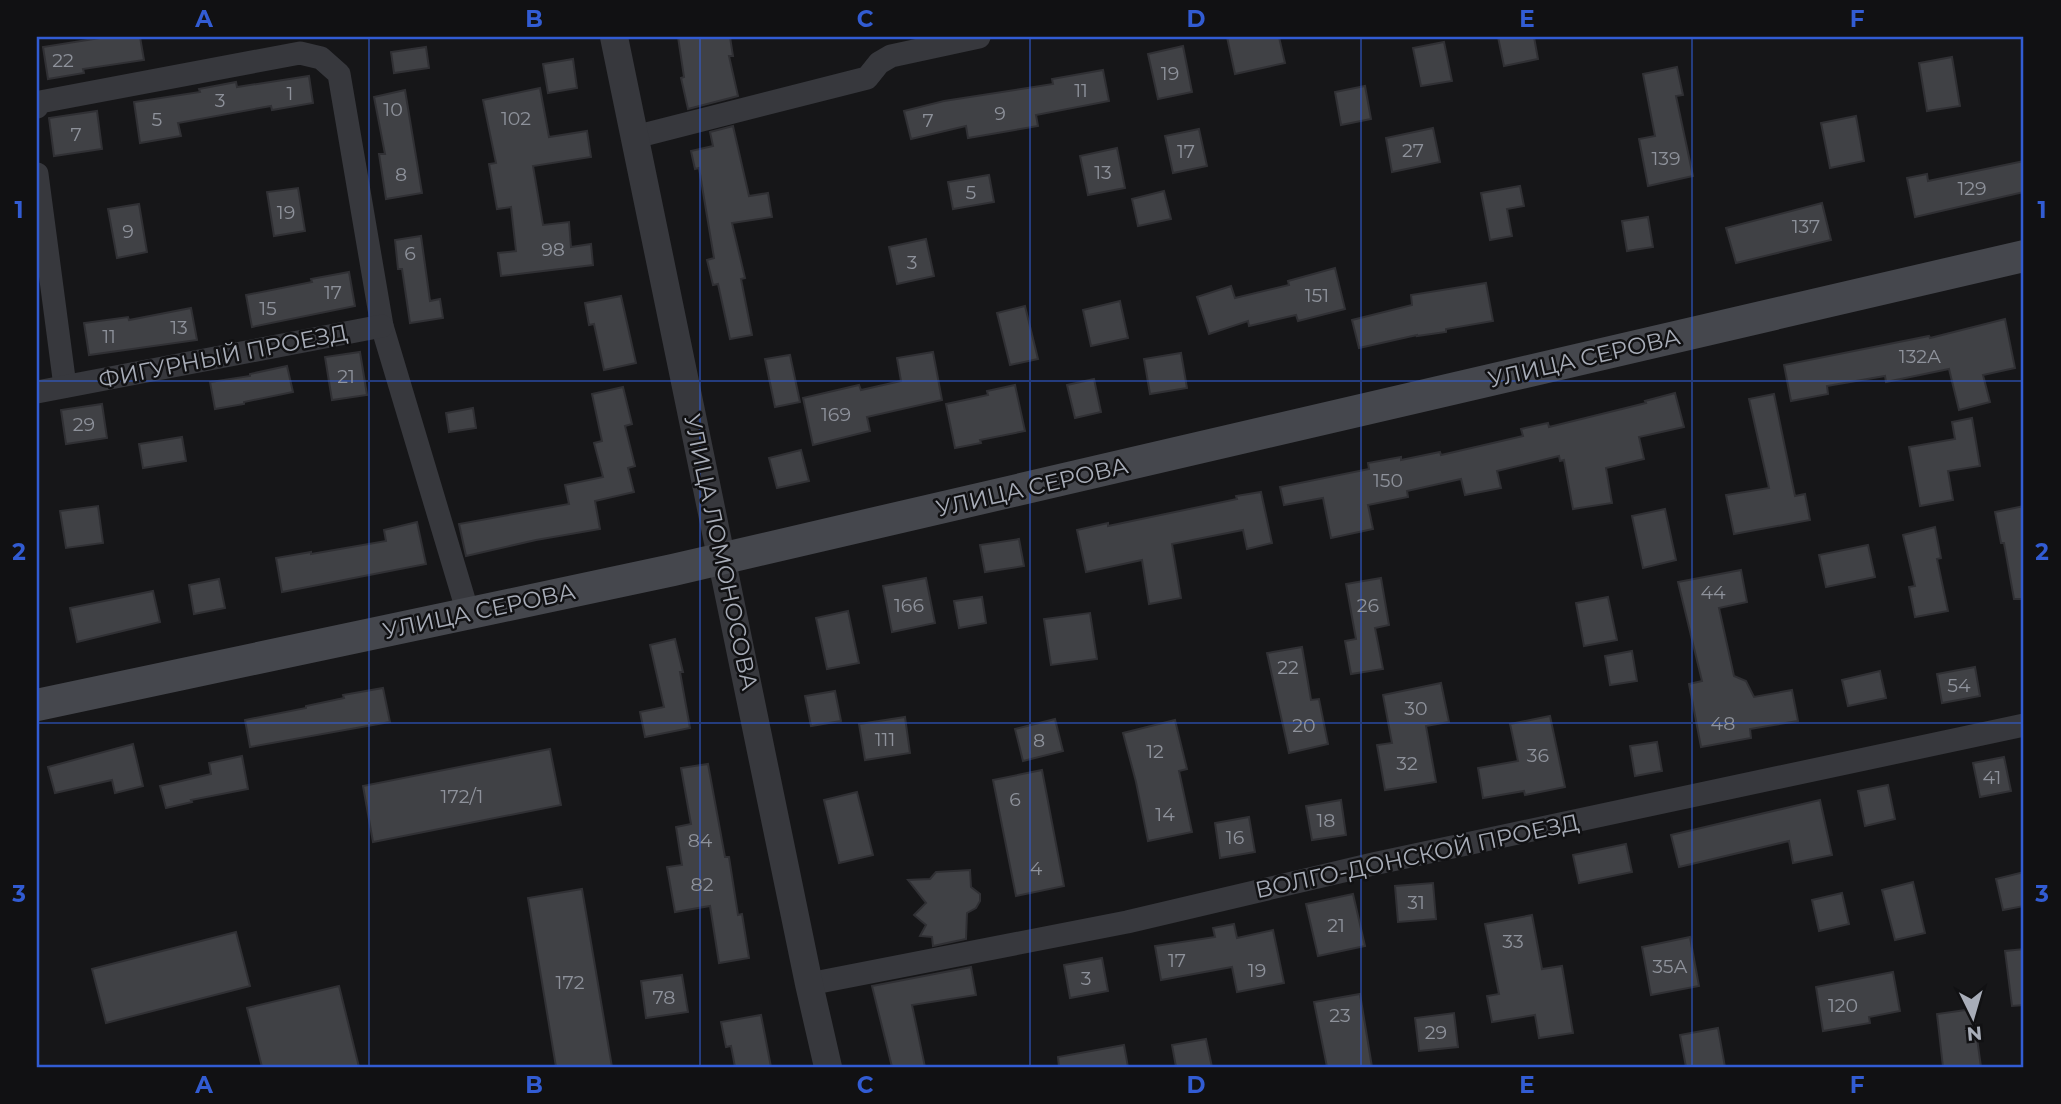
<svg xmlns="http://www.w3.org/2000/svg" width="2061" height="1104" font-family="Montserrat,sans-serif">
	<rect width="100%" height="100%" fill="#161618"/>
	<g fill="#404145" stroke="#303034" stroke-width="2">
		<polygon points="106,37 140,37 144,60 83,69 84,73 48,79 43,47"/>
		<polygon points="678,37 730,37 733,56 729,56 738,96 688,109 681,78 684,77"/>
		<polygon points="1227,37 1279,37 1285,63 1235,74"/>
		<polygon points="1498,37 1534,37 1538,59 1504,66"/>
		<polygon points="1444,42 1452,81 1421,86 1413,48"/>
		<polygon points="1183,46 1192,92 1158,99 1148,54"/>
		<polygon points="426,47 429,68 394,73 391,52"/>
		<polygon points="1952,57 1960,106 1927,111 1919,63"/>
		<polygon points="573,59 577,88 548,93 543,64"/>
		<polygon points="1677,67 1683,95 1676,96 1693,176 1648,186 1639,139 1655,136 1643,74"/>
		<polygon points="1103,70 1109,101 1036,115 1038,126 968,138 966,126 911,139 904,111 944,101 1053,84 1052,79"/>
		<polygon points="309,76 313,103 272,110 271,106 178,123 181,136 140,143 134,102 200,92 199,89 236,82 237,87"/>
		<polygon points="1365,86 1371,119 1341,125 1335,92"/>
		<polygon points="540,88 549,137 587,131 591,157 533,166 543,225 569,222 571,247 591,244 593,265 501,276 498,253 516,251 511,207 497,209 489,164 496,163 483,100"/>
		<polygon points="405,90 422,193 386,199 379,154 385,154 374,97"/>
		<polygon points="97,111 102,149 54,156 49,118"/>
		<polygon points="1856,116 1864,161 1830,168 1821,123"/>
		<polygon points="733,126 749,196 768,193 772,217 732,223 745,278 741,279 752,335 730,339 718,284 713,285 707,260 714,258 699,168 695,169 691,151 713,146 710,132"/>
		<polygon points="1433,128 1440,162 1392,172 1386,138"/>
		<polygon points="1199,129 1207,166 1173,173 1165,136"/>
		<polygon points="1117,148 1125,188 1088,195 1080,156"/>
		<polygon points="2024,161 2024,192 1915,217 1907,178 1927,174 1928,181"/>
		<polygon points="989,175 994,202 953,209 948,182"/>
		<polygon points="1520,186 1524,206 1507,209 1512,236 1490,240 1481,193"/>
		<polygon points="298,188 305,231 274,236 267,192"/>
		<polygon points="1164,191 1171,219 1138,226 1132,199"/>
		<polygon points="1822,203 1831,240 1736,263 1726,228"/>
		<polygon points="139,204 147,252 117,258 108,209"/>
		<polygon points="1648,217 1653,247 1627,251 1622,221"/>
		<polygon points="421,236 430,301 440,299 443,318 410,323 402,269 398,269 395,240"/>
		<polygon points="926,239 934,276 897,284 889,247"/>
		<polygon points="1335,268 1345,309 1298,321 1296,315 1249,326 1248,321 1209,334 1197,297 1231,286 1235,298 1289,285 1288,281"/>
		<polygon points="349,272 355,306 252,327 246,295 312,282 311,279"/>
		<polygon points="1486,283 1493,321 1446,329 1446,332 1417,336 1417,335 1359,348 1352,320 1412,305 1411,295"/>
		<polygon points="621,296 636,363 604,370 594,324 589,325 585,303"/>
		<polygon points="1120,301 1128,338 1091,346 1083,310"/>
		<polygon points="1025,306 1038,359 1010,365 997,313"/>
		<polygon points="191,308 197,340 89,355 84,323 128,317 129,320"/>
		<polygon points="2005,319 2015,368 1983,375 1990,402 1959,410 1949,369 1886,382 1885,376 1827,386 1828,394 1791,401 1784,365 1929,336 1930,338"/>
		<polygon points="360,352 367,395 332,400 325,357"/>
		<polygon points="933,352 942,400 867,417 870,431 813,445 803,398 859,385 861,390 901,381 897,358"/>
		<polygon points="1181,353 1187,388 1150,394 1144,359"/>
		<polygon points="790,355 800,402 775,407 765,359"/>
		<polygon points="287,366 293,392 244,402 244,404 215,409 210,382 250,376 250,374"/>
		<polygon points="1094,379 1101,412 1075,418 1067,385"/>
		<polygon points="1015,385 1025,431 980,440 981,443 955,448 946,404 988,395 987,391"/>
		<polygon points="623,387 632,424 625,426 635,466 628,468 634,492 595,501 600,529 536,540 466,556 459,524 569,504 565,485 603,477 594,443 602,441 592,394"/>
		<polygon points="1675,393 1684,427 1639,437 1644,459 1606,468 1612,503 1573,509 1564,460 1560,461 1559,456 1497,471 1501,488 1465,495 1461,479 1407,491 1408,497 1368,505 1373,529 1331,538 1323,498 1284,505 1280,487 1369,469 1368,463 1401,457 1401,460 1440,452 1441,455 1523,436 1521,429 1548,423 1549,427 1646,403 1645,401"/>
		<polygon points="1774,394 1795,496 1805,494 1810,520 1734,534 1726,495 1769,488 1749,399"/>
		<polygon points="102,404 107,438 66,444 61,410"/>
		<polygon points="473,408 476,428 449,432 446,413"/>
		<polygon points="1972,418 1980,466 1948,471 1953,500 1920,506 1909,447 1955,439 1952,422"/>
		<polygon points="182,437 186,461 143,468 139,444"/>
		<polygon points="801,450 809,481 777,488 769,458"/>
		<polygon points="1261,492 1272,543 1247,549 1243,530 1172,544 1181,598 1149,604 1142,560 1086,572 1077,530 1108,523 1108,526 1237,499 1236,496"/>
		<polygon points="98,506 103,543 66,548 60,511"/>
		<polygon points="2024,506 2024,599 2014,599 2004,543 2001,543 1995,512"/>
		<polygon points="1665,509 1676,560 1643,568 1632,516"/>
		<polygon points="417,522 426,564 282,592 276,558 311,552 311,554 386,541 384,530"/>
		<polygon points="1935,527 1941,558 1937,559 1948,611 1915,617 1909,587 1915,586 1903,535"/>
		<polygon points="1019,539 1024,566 985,572 980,545"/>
		<polygon points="1868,545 1875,577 1826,587 1819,555"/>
		<polygon points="1741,570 1747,602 1719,608 1734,676 1746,681 1754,697 1792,690 1798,721 1750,729 1751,738 1701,747 1689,684 1702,681 1678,582"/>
		<polygon points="926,578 935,623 892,632 883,586"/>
		<polygon points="1381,578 1389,625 1375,628 1383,669 1351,674 1345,641 1356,639 1346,584"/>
		<polygon points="219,579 225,608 194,614 189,585"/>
		<polygon points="153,591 160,622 77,642 70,608"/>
		<polygon points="982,597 986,623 959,628 954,601"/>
		<polygon points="1608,597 1617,640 1584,646 1576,603"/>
		<polygon points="848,611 859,663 827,669 816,618"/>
		<polygon points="1090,613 1097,659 1051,665 1044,619"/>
		<polygon points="675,639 683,672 680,672 690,728 645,737 640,712 664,707 650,645"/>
		<polygon points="1302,647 1311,700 1319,699 1328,744 1289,753 1267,653"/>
		<polygon points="1632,651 1637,681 1610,685 1605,656"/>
		<polygon points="1975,667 1980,696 1942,703 1937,674"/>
		<polygon points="1880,671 1886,698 1848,706 1842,680"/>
		<polygon points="1441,683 1449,722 1426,726 1436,782 1385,790 1377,745 1392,743 1383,695"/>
		<polygon points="383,688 390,722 250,747 245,720 306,708 306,706 344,698 343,695"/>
		<polygon points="835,691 841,721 811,726 805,696"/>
		<polygon points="1550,716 1565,787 1525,795 1524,791 1483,798 1478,768 1518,761 1510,724"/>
		<polygon points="905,717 910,753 865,760 859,724"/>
		<polygon points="1055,719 1063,751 1023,761 1015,729"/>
		<polygon points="1175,720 1187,769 1179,771 1192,832 1148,841 1136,782 1123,733"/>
		<polygon points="1657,742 1662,771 1635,776 1630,746"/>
		<polygon points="133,744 143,786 115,793 112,780 55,793 48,767"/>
		<polygon points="550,749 561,805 373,842 363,786"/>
		<polygon points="242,756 248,789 191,800 192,802 166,808 160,786 211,774 209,763"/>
		<polygon points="2004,757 2011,791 1980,797 1973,763"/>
		<polygon points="708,764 725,857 729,857 738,915 742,914 749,958 719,963 710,906 675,912 667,867 682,865 676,827 691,824 681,768"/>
		<polygon points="1042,770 1064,886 1016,896 993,780"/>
		<polygon points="1888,785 1895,819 1865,826 1858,791"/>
		<polygon points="857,792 873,855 839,863 824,800"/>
		<polygon points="1341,800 1346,835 1312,840 1306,806"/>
		<polygon points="1820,800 1832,855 1793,863 1789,841 1679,867 1671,835"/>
		<polygon points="1249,817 1255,852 1220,858 1215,823"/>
		<polygon points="1626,844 1632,872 1579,883 1573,855"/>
		<polygon points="970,870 971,887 980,894 980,901 976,908 967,913 966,939 933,946 932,937 920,936 926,925 914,915 926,903 908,880 930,879 936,872"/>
		<polygon points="2024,872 2024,906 2003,910 1996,879"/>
		<polygon points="1913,882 1925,933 1895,940 1882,890"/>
		<polygon points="1433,883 1436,919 1398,922 1395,886"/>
		<polygon points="582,889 612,1067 556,1067 528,898"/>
		<polygon points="1842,893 1849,924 1819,931 1812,900"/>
		<polygon points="1353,894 1365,946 1318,956 1306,904"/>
		<polygon points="1532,915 1542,969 1562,966 1573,1033 1539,1038 1535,1015 1492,1022 1487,996 1499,994 1485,924"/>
		<polygon points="1234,924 1237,938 1273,930 1284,983 1237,992 1232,967 1161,980 1155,946 1215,937 1213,928"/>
		<polygon points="236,932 250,986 106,1023 92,969"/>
		<polygon points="1690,937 1699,986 1651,995 1642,947"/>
		<polygon points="2024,949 2024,1005 2012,1006 2005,951"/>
		<polygon points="1102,958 1108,991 1070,998 1064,965"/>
		<polygon points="971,967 976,995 912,1005 925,1067 892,1067 872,986"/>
		<polygon points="1893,972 1900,1011 1869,1017 1870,1023 1823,1031 1816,987"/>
		<polygon points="682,975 688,1012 646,1018 641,981"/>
		<polygon points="339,986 359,1067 262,1067 247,1008"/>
		<polygon points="1360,994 1372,1067 1327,1067 1314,1002"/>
		<polygon points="1973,1009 1981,1067 1943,1067 1937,1014"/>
		<polygon points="1454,1013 1458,1047 1419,1051 1415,1018"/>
		<polygon points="761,1015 771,1067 735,1067 731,1046 726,1047 721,1022"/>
		<polygon points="1718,1028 1725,1067 1686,1067 1680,1035"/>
		<polygon points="1206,1039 1212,1067 1176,1067 1172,1045"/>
		<polygon points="1124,1045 1128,1067 1059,1067 1058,1057"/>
	</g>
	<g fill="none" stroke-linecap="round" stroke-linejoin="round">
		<g stroke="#37383d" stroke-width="23">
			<polyline points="37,107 40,102 300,53 321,58 339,74 382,326 468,613"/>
			<polyline points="635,137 867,78 879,63 891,56 979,37"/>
			<polyline points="37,174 65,386"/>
			<polyline points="37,392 382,326"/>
			<polyline points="809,984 1127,922 1373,864 2024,725"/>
		</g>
		<polyline stroke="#37383d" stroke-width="28" points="614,37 809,984 828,1067"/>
		<polyline stroke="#45474d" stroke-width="32" points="37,705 673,570 2024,256"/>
	</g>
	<path fill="none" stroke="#325cd3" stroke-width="2" stroke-opacity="0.55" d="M 369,37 L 369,1067M 700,37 L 700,1067M 1030,37 L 1030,1067M 1361,37 L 1361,1067M 1692,37 L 1692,1067M 37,381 L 2024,381M 37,723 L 2024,723"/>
	<g text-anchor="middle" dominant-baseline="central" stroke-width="5" stroke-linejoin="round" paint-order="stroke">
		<g font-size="19" fill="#8e929b">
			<text x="63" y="60">22</text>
			<text x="1170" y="73">19</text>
			<text x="1081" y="90">11</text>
			<text x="290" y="93">1</text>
			<text x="220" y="100">3</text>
			<text x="393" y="109">10</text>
			<text x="1000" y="113">9</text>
			<text x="516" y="118">102</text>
			<text x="157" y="119">5</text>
			<text x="928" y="120">7</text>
			<text x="76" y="134">7</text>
			<text x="1413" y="150">27</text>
			<text x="1186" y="151">17</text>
			<text x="1666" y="158">139</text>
			<text x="1103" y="172">13</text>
			<text x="401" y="174">8</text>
			<text x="1972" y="188">129</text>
			<text x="971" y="192">5</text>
			<text x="286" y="212">19</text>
			<text x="1806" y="226">137</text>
			<text x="128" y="231">9</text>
			<text x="553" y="249">98</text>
			<text x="410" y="253">6</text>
			<text x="912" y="262">3</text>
			<text x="333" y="292">17</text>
			<text x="1317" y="295">151</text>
			<text x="268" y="308">15</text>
			<text x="179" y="327">13</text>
			<text x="109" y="336">11</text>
			<text x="1920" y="356">132А</text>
			<text x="346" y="376">21</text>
			<text x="836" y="414">169</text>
			<text x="84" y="424">29</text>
			<text x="1388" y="480">150</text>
			<text x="1713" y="592">44</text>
			<text x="909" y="605">166</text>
			<text x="1368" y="605">26</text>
			<text x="1288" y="667">22</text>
			<text x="1959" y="685">54</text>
			<text x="1416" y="708">30</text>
			<text x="1723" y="723">48</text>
			<text x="1304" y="725">20</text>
			<text x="885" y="739">111</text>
			<text x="1039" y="740">8</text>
			<text x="1155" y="751">12</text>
			<text x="1538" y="755">36</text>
			<text x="1407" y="763">32</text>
			<text x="1992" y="777">41</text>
			<text x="462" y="796">172/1</text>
			<text x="1015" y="799">6</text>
			<text x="1165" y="814">14</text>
			<text x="1326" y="820">18</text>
			<text x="1235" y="837">16</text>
			<text x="700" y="840">84</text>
			<text x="1036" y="868">4</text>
			<text x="702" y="884">82</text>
			<text x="1416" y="902">31</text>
			<text x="1336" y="925">21</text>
			<text x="1513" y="941">33</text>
			<text x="1177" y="960">17</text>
			<text x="1670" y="966">35А</text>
			<text x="1257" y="970">19</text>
			<text x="1086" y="978">3</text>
			<text x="570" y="982">172</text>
			<text x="664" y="997">78</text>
			<text x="1843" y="1005">120</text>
			<text x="1340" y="1015">23</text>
			<text x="1436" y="1032">29</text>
		</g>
		<g font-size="23" fill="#a8adb8" stroke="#111113">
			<text transform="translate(223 356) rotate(-11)">ФИГУРНЫЙ ПРОЕЗД</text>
			<text transform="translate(1584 358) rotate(-13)">УЛИЦА СЕРОВА</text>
			<text transform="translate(1032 487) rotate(-13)">УЛИЦА СЕРОВА</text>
			<text transform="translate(721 552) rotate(78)">УЛИЦА ЛОМОНОСОВА</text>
			<text transform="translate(479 611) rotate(-12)">УЛИЦА СЕРОВА</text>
			<text transform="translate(1417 856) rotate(-12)">ВОЛГО-ДОНСКОЙ ПРОЕЗД</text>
		</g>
	</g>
	<rect width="2061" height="1104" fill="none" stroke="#111113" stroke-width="77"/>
	<g transform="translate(1973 1017) rotate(175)" stroke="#111113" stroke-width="5" paint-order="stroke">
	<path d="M0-5L12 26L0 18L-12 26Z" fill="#a8adb8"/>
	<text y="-10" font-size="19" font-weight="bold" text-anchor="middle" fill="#a8adb8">N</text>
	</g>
	<rect x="38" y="38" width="1984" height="1028" fill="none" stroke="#325cd3" stroke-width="2.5"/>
	<g font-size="23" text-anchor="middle" font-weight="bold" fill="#325cd3">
		<text x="204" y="27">A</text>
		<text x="534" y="27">B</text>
		<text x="865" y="27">C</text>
		<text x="1196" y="27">D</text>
		<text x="1527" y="27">E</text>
		<text x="1857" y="27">F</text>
		<text x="19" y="218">1</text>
		<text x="2042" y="218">1</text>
		<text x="19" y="560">2</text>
		<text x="2042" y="560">2</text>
		<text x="19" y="902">3</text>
		<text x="2042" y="902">3</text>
		<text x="204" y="1093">A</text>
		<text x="534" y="1093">B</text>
		<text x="865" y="1093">C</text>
		<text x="1196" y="1093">D</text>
		<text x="1527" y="1093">E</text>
		<text x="1857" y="1093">F</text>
	</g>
</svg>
